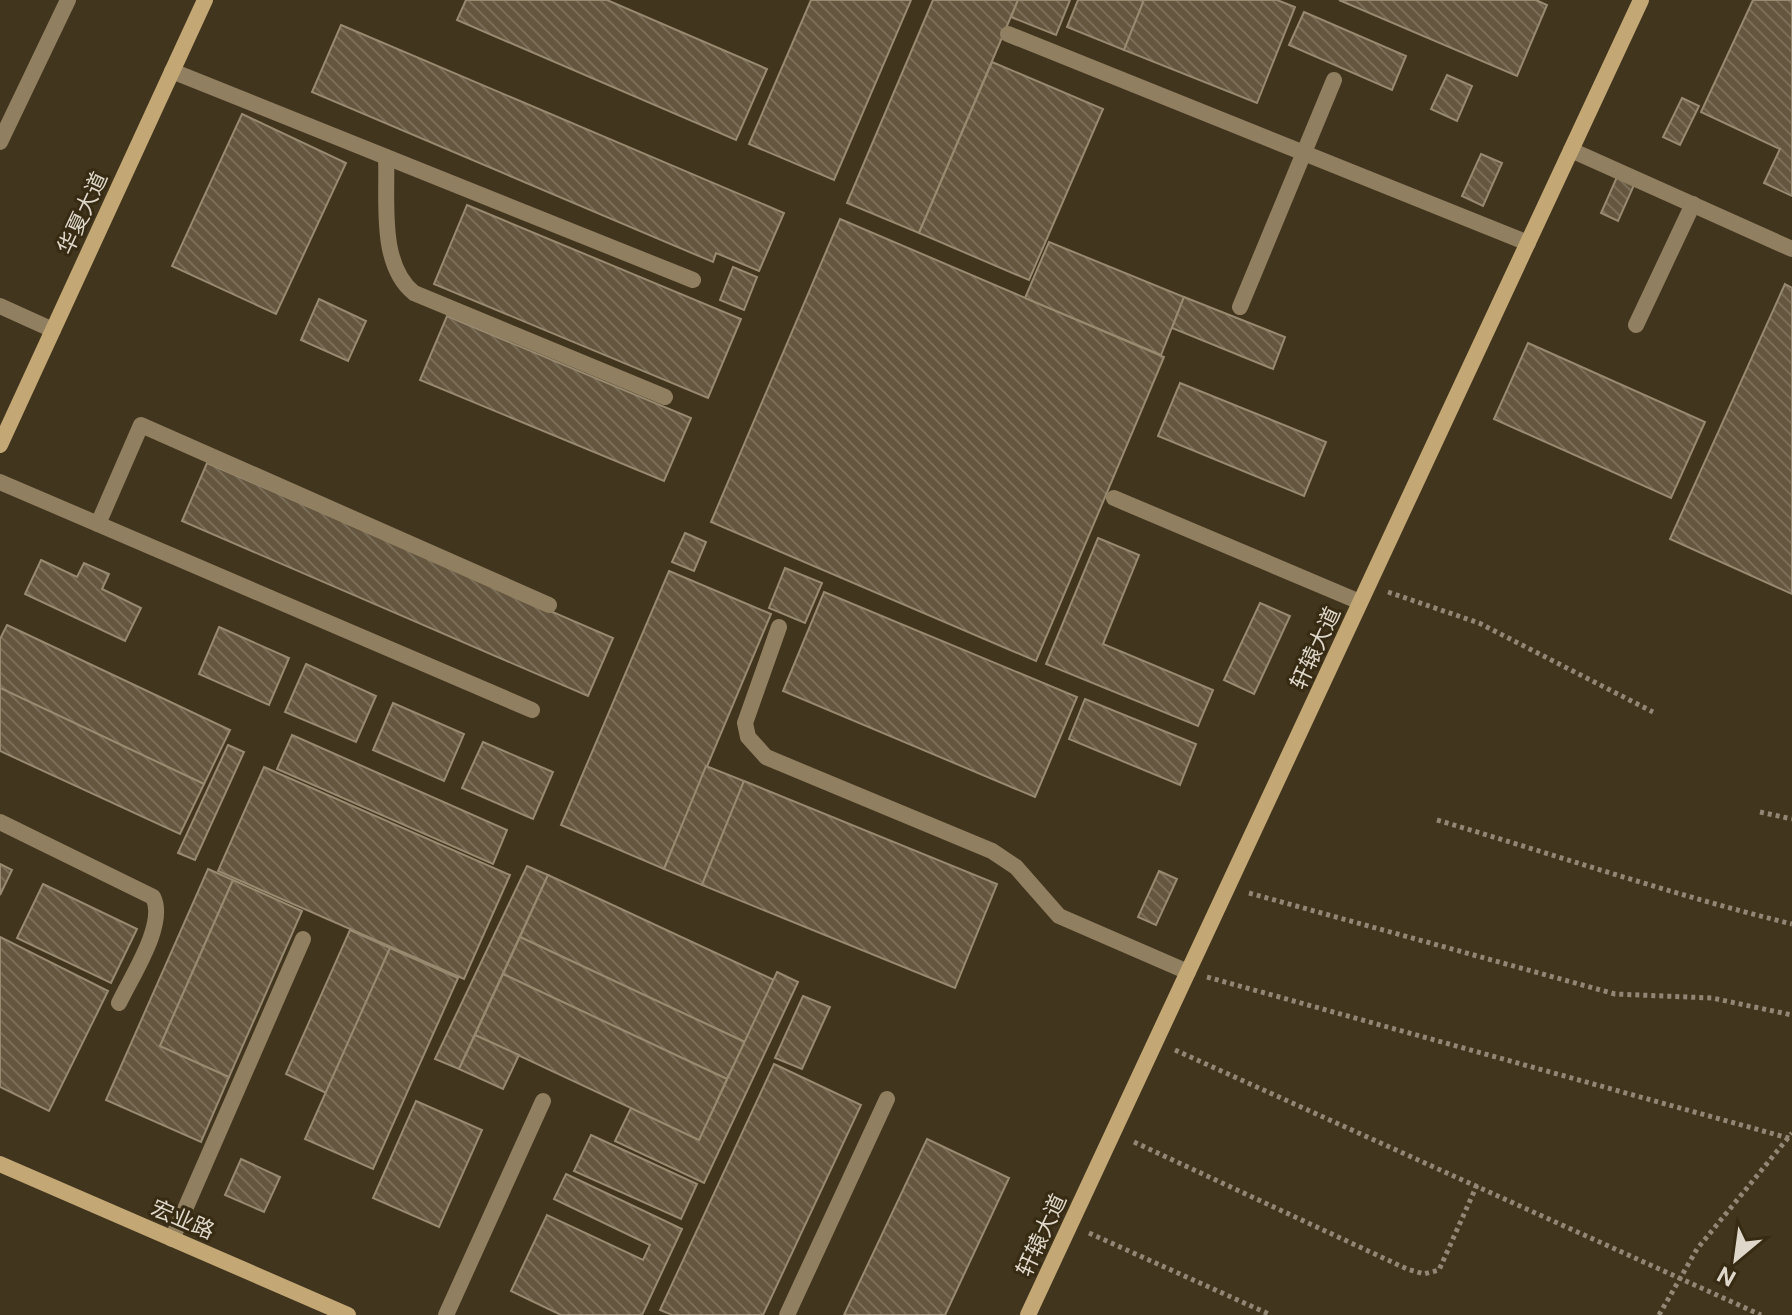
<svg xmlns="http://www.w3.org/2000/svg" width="1792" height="1315" font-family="'Public Sans','Noto Sans SC',sans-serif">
	<defs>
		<pattern id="building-back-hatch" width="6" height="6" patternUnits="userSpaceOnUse" patternTransform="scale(2)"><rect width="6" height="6" fill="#65573f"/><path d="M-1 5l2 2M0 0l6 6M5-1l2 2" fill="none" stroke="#7b6e59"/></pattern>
	</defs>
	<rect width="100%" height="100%" fill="#42351e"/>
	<g fill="url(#building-back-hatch)" stroke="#988a70" stroke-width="2">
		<polygon points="466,0 607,0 767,69 736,140 457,20"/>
		<polygon points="811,0 911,0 834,180 749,144"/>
		<polygon points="933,0 1018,0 919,233 847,203"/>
		<polygon points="1018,0 1070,0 1056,35 1011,17"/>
		<polygon points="1078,0 1144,0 1124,50 1067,27"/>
		<polygon points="1144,0 1277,0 1295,7 1257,103 1124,50"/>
		<polygon points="1339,0 1536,0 1547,5 1517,76"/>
		<polygon points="1753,0 1792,0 1792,196 1764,183 1780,149 1701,112"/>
		<polygon points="1304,12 1406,56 1392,90 1289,45"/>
		<polygon points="341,25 784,213 759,271 716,253 713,262 312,92"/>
		<polygon points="992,62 1103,109 1029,280 919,233"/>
		<polygon points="1447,75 1472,86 1457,121 1431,109"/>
		<polygon points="1682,98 1699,106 1680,145 1663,137"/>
		<polygon points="242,114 346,163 276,314 172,266"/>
		<polygon points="1481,154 1502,163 1483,206 1462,196"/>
		<polygon points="1617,177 1634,185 1618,221 1601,213"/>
		<polygon points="467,205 741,319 708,398 434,284"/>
		<polygon points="840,219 1164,357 1036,661 711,522"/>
		<polygon points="1049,242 1184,297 1161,355 1025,298"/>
		<polygon points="733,267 757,277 744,310 720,300"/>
		<polygon points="1785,284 1792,288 1792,594 1670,539"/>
		<polygon points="1184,297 1285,337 1273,369 1172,328"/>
		<polygon points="319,299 366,321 348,361 301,340"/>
		<polygon points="447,316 691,418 664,481 420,380"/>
		<polygon points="1528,343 1705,422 1671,498 1494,419"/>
		<polygon points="1180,383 1326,442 1304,496 1158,436"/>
		<polygon points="207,463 613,638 588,696 182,521"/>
		<polygon points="685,533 706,542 694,571 672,562"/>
		<polygon points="1098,538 1139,555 1103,644 1213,690 1198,726 1046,664"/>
		<polygon points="41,560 77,577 84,563 109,574 102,589 141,608 125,641 25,594"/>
		<polygon points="785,568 822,583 805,623 769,608"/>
		<polygon points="669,571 771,614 664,869 561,825"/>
		<polygon points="824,592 1077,697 1035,797 783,691"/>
		<polygon points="1260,603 1290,616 1254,694 1224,680"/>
		<polygon points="7,625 230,730 204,784 0,688 0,639"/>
		<polygon points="219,627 289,658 269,705 199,674"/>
		<polygon points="306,664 376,696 356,742 285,712"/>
		<polygon points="0,688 204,784 180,834 0,751"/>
		<polygon points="1085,699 1196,744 1180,785 1069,739"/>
		<polygon points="393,703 464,734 444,781 373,750"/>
		<polygon points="292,735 507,830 493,864 277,769"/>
		<polygon points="483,742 553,772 533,819 462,788"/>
		<polygon points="228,745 244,752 195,860 178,853"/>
		<polygon points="706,766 744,781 702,885 664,869"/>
		<polygon points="264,767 510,875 464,979 218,871"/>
		<polygon points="744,781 997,884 955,988 702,885"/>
		<polygon points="0,864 12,870 0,895"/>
		<polygon points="527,866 548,875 459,1069 435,1059"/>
		<polygon points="208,869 233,880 160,1046 229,1077 201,1142 106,1100"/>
		<polygon points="1159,871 1177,879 1156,925 1138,917"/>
		<polygon points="548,875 774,980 745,1042 520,937"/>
		<polygon points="233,880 302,911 229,1077 160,1046"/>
		<polygon points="43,884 137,929 111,983 17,938"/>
		<polygon points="350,930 390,948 326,1093 286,1074"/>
		<polygon points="0,937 108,991 49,1111 0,1087"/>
		<polygon points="520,937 745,1042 727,1079 503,974"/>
		<polygon points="390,948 458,978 373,1169 305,1139"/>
		<polygon points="777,972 798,982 704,1183 615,1141 631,1108 699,1140"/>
		<polygon points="503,974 727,1079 699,1140 475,1035"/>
		<polygon points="803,996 830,1007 802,1069 775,1058"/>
		<polygon points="475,1035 519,1055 503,1089 459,1069"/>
		<polygon points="774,1064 861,1105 763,1315 672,1315 660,1310"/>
		<polygon points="416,1101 482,1130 439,1227 373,1198"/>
		<polygon points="591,1135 697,1184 681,1219 574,1171"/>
		<polygon points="927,1139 1009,1178 945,1315 844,1315"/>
		<polygon points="241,1159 280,1177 264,1212 225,1195"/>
		<polygon points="566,1174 682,1229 642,1315 561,1315 511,1291 547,1215 643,1260 650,1245 554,1199"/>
	</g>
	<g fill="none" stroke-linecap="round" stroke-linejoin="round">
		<g stroke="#918774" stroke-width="5" stroke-dasharray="4 4" stroke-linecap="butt">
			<polyline points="1388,592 1479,623 1653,712"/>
			<polyline points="1760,812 1792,819"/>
			<path d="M 1437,820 C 1556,855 1673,895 1792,924"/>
			<polyline points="1249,893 1615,994 1712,998 1792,1015"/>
			<polyline points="1207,977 1792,1139"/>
			<polyline points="1175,1050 1761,1315"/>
			<polyline points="1134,1142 1407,1269 1424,1274 1439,1270 1477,1185"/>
			<polyline points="1089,1233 1271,1315"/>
			<polyline points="1659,1315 1697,1249 1792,1133"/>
		</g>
		<g stroke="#907f60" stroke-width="16">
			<polyline points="1008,34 1528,243"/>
			<polyline points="172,71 693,280"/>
			<polyline points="0,142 68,0"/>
			<polyline points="1571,150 1792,249"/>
			<path d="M 386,157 C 388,199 378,264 414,293 L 665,397"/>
			<polyline points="0,306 53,330"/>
			<polyline points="1240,307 1334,80"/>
			<polyline points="1636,325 1693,204"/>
			<polyline points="0,482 532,710"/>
			<polyline points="1114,498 1360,602"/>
			<polyline points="98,524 141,425 549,605"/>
			<polyline points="779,627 745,723 748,737 766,757 992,851 1016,867 1059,916 1188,972"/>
			<path d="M 0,822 L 153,897 C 167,924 131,977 119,1003"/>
			<polyline points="172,1239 303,939"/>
			<polyline points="446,1315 543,1101"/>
			<polyline points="787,1315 887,1099"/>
		</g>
		<g stroke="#c3a775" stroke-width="16">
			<polyline points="0,445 205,0"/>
			<polyline points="0,1164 348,1315"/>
			<polyline points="1028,1315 1641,0"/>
		</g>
	</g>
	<g text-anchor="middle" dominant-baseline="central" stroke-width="6" stroke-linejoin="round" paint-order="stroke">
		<g font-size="22" fill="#dfd7c9" stroke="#372b14">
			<text transform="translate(82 213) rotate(-65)">华夏大道</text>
			<text transform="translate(1315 648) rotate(-65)">轩辕大道</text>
			<text transform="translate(183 1219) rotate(23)">宏业路</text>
			<text transform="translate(1041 1235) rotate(-65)">轩辕大道</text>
		</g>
	</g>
	<g transform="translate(1736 1259) rotate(209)" stroke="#372b14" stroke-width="6" paint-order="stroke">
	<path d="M0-6L14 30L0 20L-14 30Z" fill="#dfd7c9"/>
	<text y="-12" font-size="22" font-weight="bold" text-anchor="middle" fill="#dfd7c9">N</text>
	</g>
</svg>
